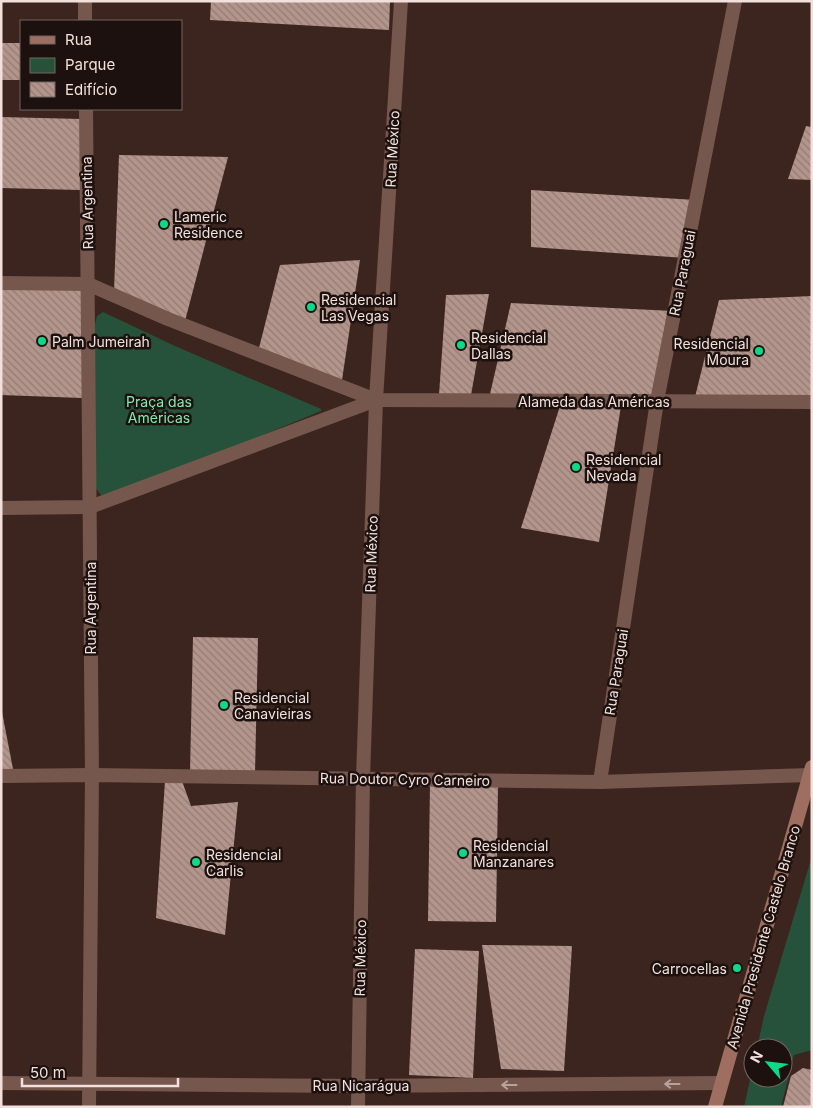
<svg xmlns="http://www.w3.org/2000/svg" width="813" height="1108" font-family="Inter,sans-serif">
	<defs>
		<pattern id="building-back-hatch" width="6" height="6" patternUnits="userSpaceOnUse" patternTransform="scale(1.25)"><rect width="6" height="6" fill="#b3958c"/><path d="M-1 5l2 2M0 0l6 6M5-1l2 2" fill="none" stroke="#937c76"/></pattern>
	</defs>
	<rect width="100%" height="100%" fill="#3c251e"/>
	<g fill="#26523b">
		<polygon points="103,312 175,346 321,409 321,411 113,497 101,495 95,487 95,324 97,316"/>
		<polygon points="812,856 812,1050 794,1055 781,1107 744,1107 753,1066 753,1078 783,1078 783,1048 757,1048 764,1016"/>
	</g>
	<g fill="url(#building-back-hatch)">
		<polygon points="211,1 390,1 389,30 210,20"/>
		<rect x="1" y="43" width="20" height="37"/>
		<polygon points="1,117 81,119 80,190 1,188"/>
		<polygon points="806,126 812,127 812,180 788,179"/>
		<polygon points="119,155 228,157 185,321 114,291"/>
		<polygon points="531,190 696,200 685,258 531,247"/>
		<polygon points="360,260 342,380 259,348 280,265"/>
		<polygon points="1,287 83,287 82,398 1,395"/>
		<polygon points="489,294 471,395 439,395 446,295"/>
		<polygon points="812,296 812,402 694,401 719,300"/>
		<polygon points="511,303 673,311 656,397 490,394"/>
		<polygon points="560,406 621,406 599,542 521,528"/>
		<polygon points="193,637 258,638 255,773 190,772"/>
		<polygon points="1,712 2,712 13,769 1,769"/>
		<polygon points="165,781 182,781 191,806 238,802 225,935 156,918"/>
		<polygon points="430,785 498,785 496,922 428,921"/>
		<polygon points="482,945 572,946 564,1071 501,1069"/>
		<polygon points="415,949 479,951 473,1078 409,1075"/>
		<polygon points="803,1068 812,1070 812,1107 783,1107 791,1076"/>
	</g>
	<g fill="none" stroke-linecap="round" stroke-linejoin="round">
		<g stroke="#76574d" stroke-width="14">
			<polyline points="85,1 85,21"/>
			<polyline points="86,109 92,775 89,1107"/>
			<polyline points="1,283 88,284 168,319 376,400 812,402"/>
			<polyline points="1,508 90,507 376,400"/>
			<polyline points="1,776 92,775 600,782 810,775"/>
			<polyline points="600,782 657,401 735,1"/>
			<polyline points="1,1083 358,1086 721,1083"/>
			<polyline points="358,1107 363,778 376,400 401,1"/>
		</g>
		<polyline stroke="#9e6e60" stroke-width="14" points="715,1107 812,767"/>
	</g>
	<defs><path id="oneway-shaft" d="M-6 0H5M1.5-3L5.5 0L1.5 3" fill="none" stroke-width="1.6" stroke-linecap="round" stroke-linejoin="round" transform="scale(1.25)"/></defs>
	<g stroke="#baa29c">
		<use href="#oneway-shaft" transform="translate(672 1084) rotate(180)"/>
		<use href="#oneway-shaft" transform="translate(509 1085) rotate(180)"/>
	</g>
	<g fill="#0cd98a" stroke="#1c110e" stroke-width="2">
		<circle cx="164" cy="224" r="5"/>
		<circle cx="311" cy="307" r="5"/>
		<circle cx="42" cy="341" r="5"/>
		<circle cx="461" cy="345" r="5"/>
		<circle cx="759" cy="351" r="5"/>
		<circle cx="576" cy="467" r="5"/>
		<circle cx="224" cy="705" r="5"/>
		<circle cx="463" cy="853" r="5"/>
		<circle cx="196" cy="862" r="5"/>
		<circle cx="737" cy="968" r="5"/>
	</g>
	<g text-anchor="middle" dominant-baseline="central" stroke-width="5" stroke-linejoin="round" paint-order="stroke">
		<g font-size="14" fill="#f1e0dc" stroke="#1c110e">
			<text transform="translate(392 149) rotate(-87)">Rua México</text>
			<text transform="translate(87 203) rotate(-91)">Rua Argentina</text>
			<text transform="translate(682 273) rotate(-79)">Rua Paraguai</text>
			<text x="594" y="401">Alameda das Américas</text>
			<text transform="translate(371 554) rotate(-88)">Rua México</text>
			<text transform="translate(90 608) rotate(-90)">Rua Argentina</text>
			<text transform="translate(616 672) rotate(-81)">Rua Paraguai</text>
			<text transform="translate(405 779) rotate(1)">Rua Doutor Cyro Carneiro</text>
			<text transform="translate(763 937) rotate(-74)">Avenida Presidente Castelo Branco</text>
			<text transform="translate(360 958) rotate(-89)">Rua México</text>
			<text x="361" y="1085">Rua Nicarágua</text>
		</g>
		<g font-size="14" fill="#f1e0dc" stroke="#1c110e" text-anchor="start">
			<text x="174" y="216">Lameric<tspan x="174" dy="16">Residence</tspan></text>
			<text x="321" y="299">Residencial<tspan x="321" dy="16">Las Vegas</tspan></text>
			<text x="471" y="337">Residencial<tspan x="471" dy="16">Dallas</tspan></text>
			<text x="52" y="341">Palm Jumeirah</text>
			<text x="749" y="343" text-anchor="end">Residencial<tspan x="749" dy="16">Moura</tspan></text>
			<text x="586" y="459">Residencial<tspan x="586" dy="16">Nevada</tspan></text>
			<text x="234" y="697">Residencial<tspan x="234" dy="16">Canavieiras</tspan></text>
			<text x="473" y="845">Residencial<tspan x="473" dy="16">Manzanares</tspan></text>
			<text x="206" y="854">Residencial<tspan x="206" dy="16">Carlis</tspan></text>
			<text x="727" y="968" text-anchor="end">Carrocellas</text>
		</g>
		<g font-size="14" fill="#81e9b0" stroke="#1c110e">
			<text x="159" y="401">Praça das<tspan x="159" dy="16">Américas</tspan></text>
		</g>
	</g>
	<rect width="813" height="1108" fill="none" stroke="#f1e0dc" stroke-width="5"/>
	<rect x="20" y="20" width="162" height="90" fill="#1c110e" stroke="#716460"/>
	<rect x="30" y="36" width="25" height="8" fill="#9e6e60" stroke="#716460"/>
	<text x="65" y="45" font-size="15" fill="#f1e0dc">Rua</text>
	<rect x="30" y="58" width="25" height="15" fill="#26523b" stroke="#716460"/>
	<text x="65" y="70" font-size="15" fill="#f1e0dc">Parque</text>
	<rect x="30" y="82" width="25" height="15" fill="url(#building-back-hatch)" stroke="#716460"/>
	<text x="65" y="95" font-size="15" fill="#f1e0dc">Edifício</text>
	<g transform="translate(768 1063) rotate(298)"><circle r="24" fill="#1c110e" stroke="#716460"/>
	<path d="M0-4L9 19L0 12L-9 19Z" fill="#0cd98a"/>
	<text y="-8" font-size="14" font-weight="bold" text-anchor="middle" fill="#f1e0dc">N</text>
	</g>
	<path d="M22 1078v8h156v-8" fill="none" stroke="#f1e0dc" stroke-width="2.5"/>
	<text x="30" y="1078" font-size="15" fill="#f1e0dc" stroke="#1c110e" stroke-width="4" paint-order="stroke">50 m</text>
</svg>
